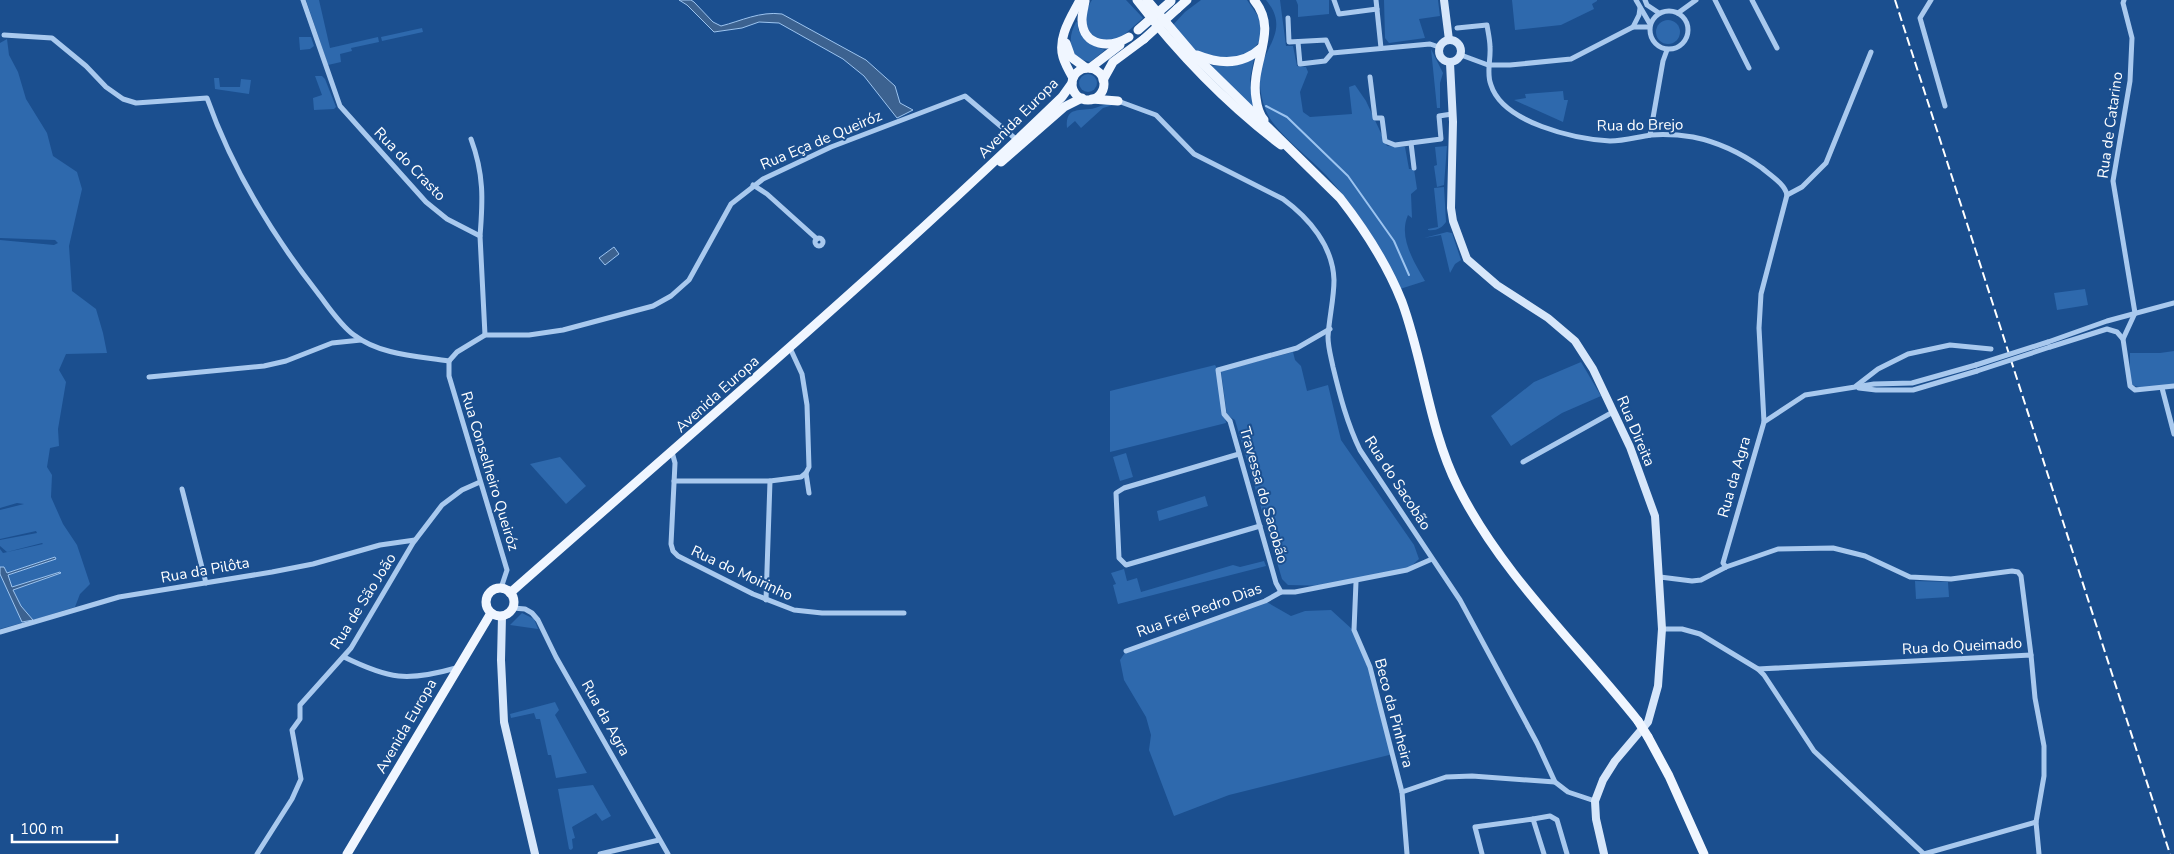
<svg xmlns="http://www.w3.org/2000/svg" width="2174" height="854" font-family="'Nunito Sans',sans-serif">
	<rect width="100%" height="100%" fill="#1b4f8f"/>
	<g fill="#2e69ad">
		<polygon points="306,0 319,0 330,48 378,37 379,42 351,48 352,51 340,54 341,62 328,65"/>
		<path d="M 1092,0 L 1126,0 L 1143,18 L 1117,41 C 1112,40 1103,41 1098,39 C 1083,31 1084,12 1092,0 Z"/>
		<polygon points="1201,0 1247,0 1260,19 1261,40 1251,51 1240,57 1223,59 1196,52 1171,27 1185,12"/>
		<path d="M 1266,0 L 1280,0 L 1286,46 L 1293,46 L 1297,66 L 1306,67 L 1308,72 L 1300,92 L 1303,112 L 1310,117 L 1352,114 L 1349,87 L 1355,85 L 1366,101 L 1387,146 L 1405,147 L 1409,169 L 1414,169 L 1417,189 L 1411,194 L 1412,218 L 1408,215 C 1398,237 1414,262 1425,281 L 1400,289 C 1381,247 1357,209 1326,175 C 1310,158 1278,134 1268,115 C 1262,103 1259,88 1260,74 C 1263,47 1291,30 1266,0 Z"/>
		<polygon points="1296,0 1329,0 1329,14 1298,17 1298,5"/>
		<polygon points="1384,0 1438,0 1440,16 1419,19 1425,38 1389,43 1385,38"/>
		<polygon points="1512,0 1597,0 1597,1 1592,4 1594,9 1561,25 1515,30"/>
		<circle cx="1668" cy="32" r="12"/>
		<path d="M 1076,22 L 1079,23 L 1078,29 C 1084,42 1093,46 1105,50 L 1090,62 L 1076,58 C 1069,44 1069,36 1076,22 Z"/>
		<polygon points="422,28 423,32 382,41 381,37"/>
		<polygon points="299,37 311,37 314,46 310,49 300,50"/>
		<polygon points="7,39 9,55 18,72 26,99 47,133 53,156 77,172 82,189 69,246 72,291 96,309 103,333 107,353 66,354 59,370 66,382 58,429 59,446 50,448 47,467 52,475 51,497 63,524 77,545 90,584 80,594 75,607 33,620 21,606 13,590 61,573 60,572 12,587 8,575 56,559 55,557 7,573 4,567 0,567 0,549 3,553 43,544 42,543 7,552 0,546 0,540 37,533 36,531 0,539 0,510 24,504 17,503 0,508 0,240 54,245 58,243 55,240 0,238 0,43"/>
		<polygon points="1431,49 1443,73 1440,83 1440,108 1437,108"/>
		<path d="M 1254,58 L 1250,79 L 1254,112 L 1207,65 C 1225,67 1238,66 1254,58 Z"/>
		<circle cx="1088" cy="83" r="9"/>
		<polygon points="315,76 322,76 325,79 336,107 334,109 314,110 313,98 322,95"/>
		<polygon points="214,78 219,78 220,87 240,87 241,79 251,80 249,94 215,89"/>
		<polygon points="1563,91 1564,100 1568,100 1563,122 1514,100 1526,98 1525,94"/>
		<path d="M 1107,104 L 1113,105 L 1103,108 L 1081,128 L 1075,121 L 1067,128 C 1065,105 1081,112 1095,108 C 1099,107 1102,105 1107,104 Z"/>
		<polygon points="1447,146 1444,185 1437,187 1434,166 1437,165 1435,147"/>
		<path d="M 1444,187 L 1446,222 C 1442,228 1436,231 1428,230 L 1428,229 L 1438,227 L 1434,188 Z"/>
		<polygon points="1447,232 1452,233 1461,260 1455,264 1450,273 1441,235 1424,238"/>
		<polygon points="2085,289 2088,305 2057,310 2054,293"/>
		<path d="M 2174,351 L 2174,384 C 2162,385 2140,392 2130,383 L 2130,353 L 2160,353 Z"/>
		<polygon points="1293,352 1295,360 1301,366 1307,391 1328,385 1341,440 1414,545 1419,559 1407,570 1330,586 1288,585 1282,579 1235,420 1227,415 1221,371"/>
		<polygon points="1581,362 1601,396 1562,413 1511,446 1491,416 1534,382"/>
		<polygon points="1215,365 1218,370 1226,423 1110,452 1110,391"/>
		<polygon points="1126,453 1133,477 1120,481 1113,457"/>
		<polygon points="560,457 586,486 566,504 530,464"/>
		<polygon points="1205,496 1208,506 1159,521 1157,511"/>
		<polygon points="1264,561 1266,566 1118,604 1113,585 1116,584 1111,573 1124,569 1127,581 1137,578 1141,592 1233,565 1240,567"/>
		<polygon points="0,574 25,622 0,629"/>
		<polygon points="1915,581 1948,582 1949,597 1916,599"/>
		<polygon points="1265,601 1291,616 1305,611 1331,610 1353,630 1362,647 1393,754 1229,795 1174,816 1149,750 1151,735 1146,717 1124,680 1120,660 1126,651"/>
		<polygon points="522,613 534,619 538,629 510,625"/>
		<polygon points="555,702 559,710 555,715 587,773 556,778 551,755 548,755 540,719 536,719 534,713 511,718 510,714"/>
		<polygon points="593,785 611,816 602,821 596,813 572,827 575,838 572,839 573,848 571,850 569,849 558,789"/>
	</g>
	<g fill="#3c6290" stroke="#9cc4f0">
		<path d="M 679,0 L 691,0 L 694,2 L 713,22 L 721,26 C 741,21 760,11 782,14 L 866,60 L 895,86 L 900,103 L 913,110 L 897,118 L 864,76 L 843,59 L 779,23 L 759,22 L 742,28 L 714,32 L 687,5 Z"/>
		<polygon points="614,247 619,254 605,265 599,258"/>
		<polygon points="55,557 56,559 8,575 12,587 60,572 61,573 13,590 21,606 33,620 22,622 0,574 0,567 4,567 7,573"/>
	</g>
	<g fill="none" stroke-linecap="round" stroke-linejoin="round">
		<polyline stroke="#9cc4f0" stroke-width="2" points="1266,106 1287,117 1348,176 1394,241 1409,275"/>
		<g stroke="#a9c9ee" stroke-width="5">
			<polyline points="303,0 340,106 426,202 447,219 480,236 485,335"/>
			<polyline points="1334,0 1339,14 1377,9"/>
			<polyline points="1376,0 1381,48"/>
			<polyline points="1636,0 1650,24"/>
			<polyline points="1645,0 1647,5 1659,13"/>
			<polyline points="1715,0 1749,68"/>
			<polyline points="1752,0 1777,48"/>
			<polyline points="1931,0 1920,18 1945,106"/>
			<polyline points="2124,0 2123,3 2132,38 2130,81 2113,181 2135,313"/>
			<circle cx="1669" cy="30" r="19"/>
			<polyline points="1678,13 1696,0"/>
			<polyline points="1288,18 1289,42 1326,40 1332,53"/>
			<polyline points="1633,27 1639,15 1640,8"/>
			<path d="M 1457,28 L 1487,25 C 1488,32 1490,40 1490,47 C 1491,60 1486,73 1491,85 C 1503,123 1575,139 1610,141 C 1624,141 1637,137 1651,135 C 1665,134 1680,135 1693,137 C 1718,142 1741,153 1762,168 C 1770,175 1785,184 1787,195 L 1761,294 L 1759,328 L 1764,422"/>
			<path d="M 4,35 L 52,38 L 86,66 L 106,87 L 123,99 L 136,103 L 207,98 C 232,169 271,233 317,292 C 328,306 340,325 354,335 C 380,355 417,356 449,361"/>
			<polyline points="1298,42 1300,64 1325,61 1332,53 1430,44 1439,47"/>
			<polyline points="1461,55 1488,65 1510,65 1571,59 1633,27 1649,27"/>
			<polyline points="1370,77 1375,118 1382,118 1385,141 1395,145 1441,139 1439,116 1452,114"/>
			<path d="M 1118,101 L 1156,115 L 1194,154 L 1283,199 C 1309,218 1333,246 1334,280 C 1334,299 1329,318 1328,337 C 1328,347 1331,357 1333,367 C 1340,396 1347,423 1360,450 L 1460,600 L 1537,743 L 1555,782"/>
			<polyline points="1650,135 1663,61 1667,50"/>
			<path d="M 471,139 C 484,174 483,200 480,236"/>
			<polyline points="1411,143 1414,168"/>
			<polyline points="753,185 767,194 817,239"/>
			<polyline points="1787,195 1802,187 1826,163 1871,52"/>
			<circle cx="819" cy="242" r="4"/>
			<polyline points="2135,313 2123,339 2130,386 2135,390 2174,386"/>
			<polyline points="1330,329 1297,348 1218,370 1224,414 1230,421 1276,583 1281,592 1295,592 1407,570 1432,559"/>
			<polyline points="2048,342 2107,321 2174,303"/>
			<polyline points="2050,347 2107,329 2117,332 2123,339"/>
			<polyline points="449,361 457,352 485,335 529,335 563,330 653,306 671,296 689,280 731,204 763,179 831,147 965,96 1017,140"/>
			<polyline points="449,361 449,376 507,570 501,588"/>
			<polyline points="149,377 264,366 286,361 332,343 361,340"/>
			<polyline points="1856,386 1878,369 1908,354 1950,345 1991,349"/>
			<polyline points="1859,388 1876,390 1913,390 1977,371"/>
			<polyline points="2162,388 2174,434"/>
			<polyline points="672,452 675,463 671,544 673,551 678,556 753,594 794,610 822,613 904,613"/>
			<polyline points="1239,454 1124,488 1116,493 1119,558 1126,565 1260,526"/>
			<polyline points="1523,462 1613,412"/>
			<polyline points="806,473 809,493"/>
			<polyline points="674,481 770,481 801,477 806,473 809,467 807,405 802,374 790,348"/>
			<polyline points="182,489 206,583"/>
			<polyline points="1726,567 1723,563 1764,422 1805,395 1874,384 1912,383 1976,365"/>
			<polyline points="1660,577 1692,581 1701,580 1726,567 1778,549 1833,548 1865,556 1910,577 1951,579 2012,571 2018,572 2021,576 2031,655"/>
			<polyline points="1356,582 1354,630 1370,667 1402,792"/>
			<polyline points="766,600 770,481"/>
			<polyline points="513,608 525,609 532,613 538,620 556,657 668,854"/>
			<polyline points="1662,629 1682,629 1700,634 1758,669 1764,675 1814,751 1924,854"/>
			<polyline points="0,632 119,597 272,572 313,564 380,545 415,540"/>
			<polyline points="1126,651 1265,601 1281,592"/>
			<path d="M 344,657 C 389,679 407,682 456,668"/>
			<polyline points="1758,669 2031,655 2035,698 2044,746 2044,776 2036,822 1924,854"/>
			<polyline points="1533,819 1550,816 1557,820 1567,854"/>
			<polyline points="2036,822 2039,854"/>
			<polyline points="257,854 292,799 301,779 292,730 300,719 300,705 351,648 413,543 442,505 462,490 480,482"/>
			<polyline points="600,854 659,840"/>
			<polyline points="1407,854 1402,792 1446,777 1472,776 1555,782 1568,792 1595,801"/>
			<polyline points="1482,854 1475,827 1533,819 1544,854"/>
		</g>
		<g stroke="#d6e6fa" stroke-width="8">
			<polyline points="1444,0 1449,40"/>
			<circle cx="1450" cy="51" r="11"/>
			<polyline points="1450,63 1453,122 1451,208 1453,221 1467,259 1497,285 1548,318 1575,341 1593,369 1630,447 1655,516 1662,629 1658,686 1648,722 1615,761 1603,780 1595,801 1596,819 1604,854"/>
			<polyline points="502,616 501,660 504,722 535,854"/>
		</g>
		<g stroke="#f0f6ff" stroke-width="9">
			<path d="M 1137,0 C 1178,53 1227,104 1281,145"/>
			<path d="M 1147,0 L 1192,53 L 1340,198 C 1365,230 1387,264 1402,302 C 1424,362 1429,429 1458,487 C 1502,575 1577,644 1638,721"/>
			<path d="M 1254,0 C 1280,31 1250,62 1256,98 C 1257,106 1259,114 1264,120"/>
			<path d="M 1085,1 C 1084,7 1082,14 1082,20 C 1083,48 1111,48 1129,37"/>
			<polyline points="1177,9 1187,0"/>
			<polyline points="1066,43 1071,57 1086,68"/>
			<path d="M 1197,55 C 1219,64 1242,66 1261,48"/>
			<polyline points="1090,68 1120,45"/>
			<circle cx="1088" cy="84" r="16"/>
			<path d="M 1073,78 C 1069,71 1065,64 1063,57 C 1057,37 1072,16 1080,0"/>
			<polyline points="1103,80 1113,62 1144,39"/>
			<polyline points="1092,99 1118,101"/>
			<polyline points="1001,162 1064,107 1082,98"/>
			<circle cx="500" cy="602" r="14"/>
			<path d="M 510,593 C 696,429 884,269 1062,97 L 1072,83"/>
			<polyline points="1648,737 1669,776 1704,854"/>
			<polyline points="347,854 491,613"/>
		</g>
		<polyline stroke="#fff" stroke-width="2" stroke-dasharray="9 4" stroke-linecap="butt" points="1895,0 2170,854"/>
		<g stroke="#a9c9ee" stroke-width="5">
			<polyline points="1976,365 2048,342"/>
			<polyline points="1977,371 2050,347"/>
		</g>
		<g stroke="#f0f6ff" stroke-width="9">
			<polyline points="1138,30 1171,1"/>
			<polyline points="1144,39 1177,9"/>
			<polyline points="1638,721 1648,737"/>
		</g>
	</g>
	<g text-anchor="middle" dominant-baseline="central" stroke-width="4" stroke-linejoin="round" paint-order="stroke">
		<g font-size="15" fill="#fff" stroke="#1b4f8f">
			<text transform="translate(1018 118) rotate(-45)">Avenida Europa</text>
			<text transform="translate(1640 125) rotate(-1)">Rua do Brejo</text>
			<text transform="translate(2110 125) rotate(-82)">Rua de Catarino</text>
			<text transform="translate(821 140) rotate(-23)">Rua Eça de Queiróz</text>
			<text transform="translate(410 164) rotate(46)">Rua do Crasto</text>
			<text transform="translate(717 394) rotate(-42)">Avenida Europa</text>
			<text transform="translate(1636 431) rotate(67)">Rua Direita</text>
			<text transform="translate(490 471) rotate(73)">Rua Conselheiro Queiróz</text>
			<text transform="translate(1734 477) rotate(-74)">Rua da Agra</text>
			<text transform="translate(1398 483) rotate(57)">Rua do Sacobão</text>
			<text transform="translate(1264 495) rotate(74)">Travessa do Sacobão</text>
			<text transform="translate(205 570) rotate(-10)">Rua da Pilôta</text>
			<text transform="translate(742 573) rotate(25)">Rua do Moirinho</text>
			<text transform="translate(363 601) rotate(-58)">Rua de São João</text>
			<text transform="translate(1199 610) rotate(-20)">Rua Frei Pedro Dias</text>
			<text transform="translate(1962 646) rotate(-3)">Rua do Queimado</text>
			<text transform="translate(1394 713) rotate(75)">Beco da Pinheira</text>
			<text transform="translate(606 718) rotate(61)">Rua da Agra</text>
			<text transform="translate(406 726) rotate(-60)">Avenida Europa</text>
		</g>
	</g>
	<path d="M12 834v8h105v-8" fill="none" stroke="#ffffff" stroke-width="2.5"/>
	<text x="20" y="834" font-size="15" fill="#ffffff" stroke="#1b4f8f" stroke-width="4" paint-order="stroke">100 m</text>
</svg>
